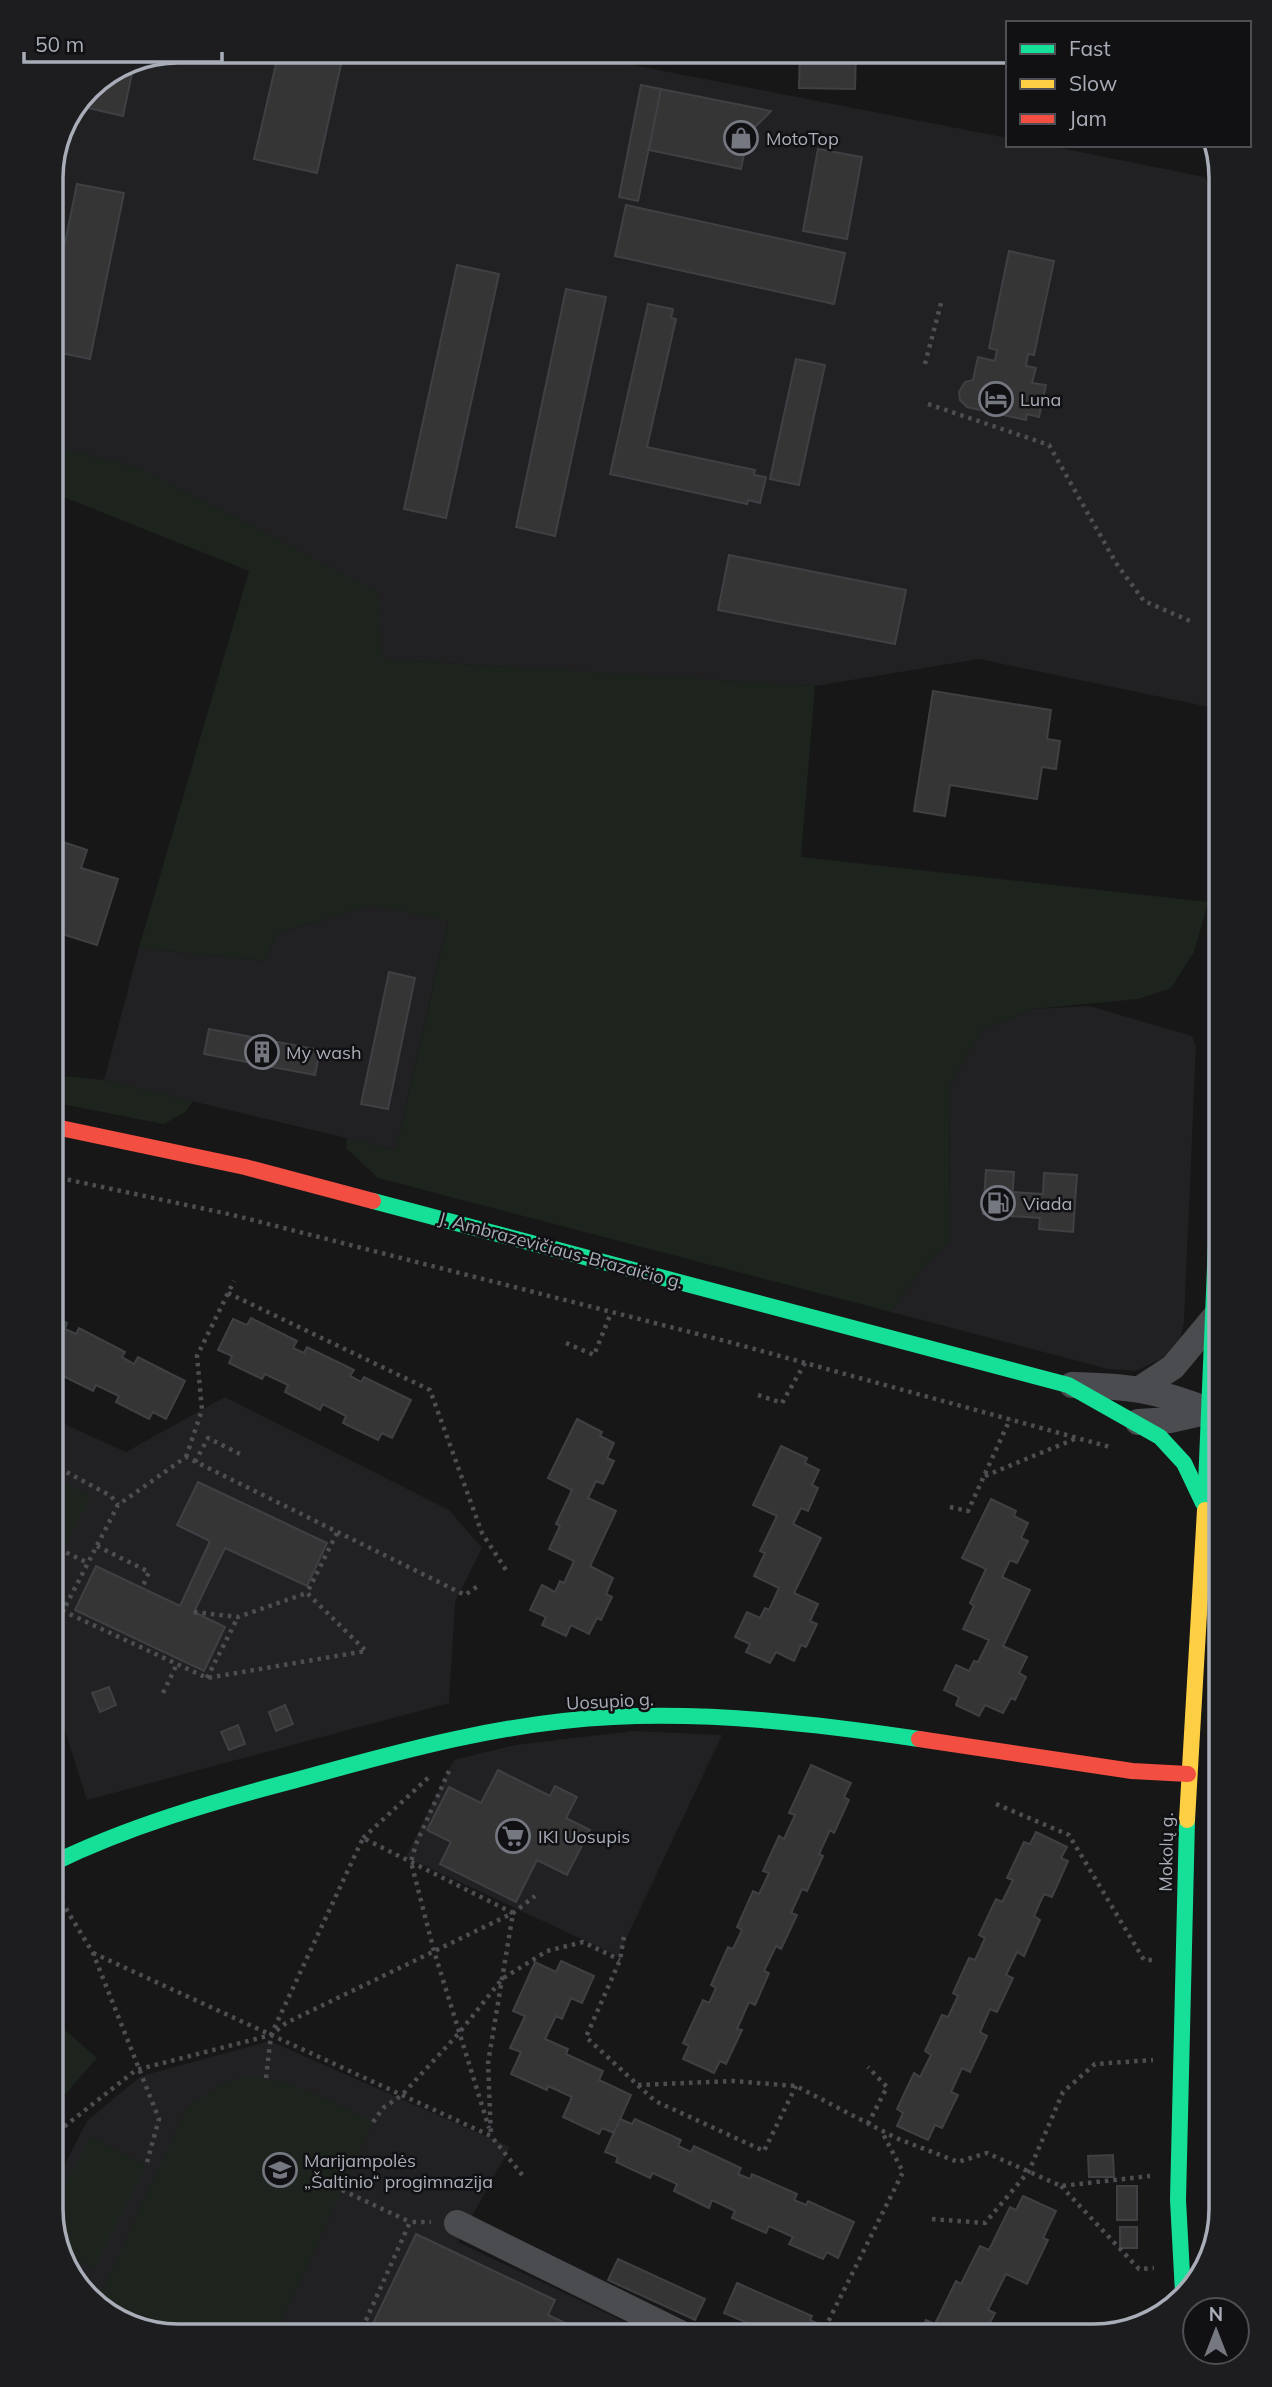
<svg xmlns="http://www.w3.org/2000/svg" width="1272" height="2387" font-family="Mulish,sans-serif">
	<rect width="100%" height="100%" fill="#171717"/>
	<g fill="#212123">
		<polygon points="178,51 560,51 1008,138 1008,145 1045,145 1205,177 1218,202 1209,707 979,659 815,686 381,659 139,468 51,446 51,170 88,88 129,60"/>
		<polygon points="371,905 448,920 396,1150 104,1080 139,948 265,961 276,934"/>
		<polygon points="1089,1006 1192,1036 1196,1046 1184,1322 1180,1343 1168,1356 1135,1371 1108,1369 891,1312 923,1267 950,1242 949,1087 981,1031 1032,1009"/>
		<polygon points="225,1397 449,1510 482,1548 455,1602 449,1703 87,1800 51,1686 51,1418 126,1452"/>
		<polygon points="633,1731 722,1735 618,1956 406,1857 454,1760 515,1745"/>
		<polygon points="270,2041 510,2147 458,2242 654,2336 170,2336 107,2315 61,2258 51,2209 51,2192 87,2121 141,2076"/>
	</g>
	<g fill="#1d241e">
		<polygon points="51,446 139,468 377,591 382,659 815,686 801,857 1208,902 1194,952 1171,988 1138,999 1032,1009 981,1031 949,1087 950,1242 923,1267 891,1312 378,1178 347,1149 346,1138 396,1150 448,921 371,905 276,934 265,961 139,948 249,571 51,492"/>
		<polygon points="51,1075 104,1080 193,1101 185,1112 164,1124 51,1102"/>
		<polygon points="52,1476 91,1496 66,1545 51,1538"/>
		<polygon points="1221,1828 1221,2210 1212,2239 1209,2193 1216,1837"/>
		<polygon points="51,2018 97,2058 51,2110"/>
		<path d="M 252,2077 C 296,2080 334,2104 373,2122 L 275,2336 C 225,2336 131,2345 97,2302 L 187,2107 L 230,2080 Z"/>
		<polygon points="90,2137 146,2166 94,2268 59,2250 51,2212"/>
	</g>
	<g fill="#353536" stroke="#3f4043" stroke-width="2">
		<polygon points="279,51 344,51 317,173 254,159"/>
		<polygon points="800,51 856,51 855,89 799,88"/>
		<polygon points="135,59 123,116 88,108 93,85"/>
		<polygon points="641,85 661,89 638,201 619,197"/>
		<polygon points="661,89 771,111 748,134 741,169 649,150"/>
		<polygon points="818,149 862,157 847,239 803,231"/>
		<polygon points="77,184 124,193 90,359 51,351 51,311"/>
		<polygon points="626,205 845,253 834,304 615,256"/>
		<polygon points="1009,251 1054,261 1034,355 1028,354 1026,366 1036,368 1032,383 1046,385 1039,417 1027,414 1026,420 967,407 960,400 959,392 965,382 973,380 978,357 995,361 997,350 989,348"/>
		<polygon points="457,265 499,274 446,518 404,509"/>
		<polygon points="566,289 606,297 555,536 516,527"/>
		<polygon points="648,304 673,309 671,318 676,319 647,447 755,470 754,475 766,477 760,503 748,500 747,504 610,474"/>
		<polygon points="796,359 825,365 799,485 770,479"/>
		<polygon points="729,555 906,590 895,644 718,610"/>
		<polygon points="933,691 1051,710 1047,739 1060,741 1056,769 1042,767 1037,799 950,785 945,816 914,811"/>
		<polygon points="51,838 87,850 81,868 118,879 97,945 62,934 56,950 51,949"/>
		<polygon points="389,972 415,978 388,1109 361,1104"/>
		<polygon points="209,1029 320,1050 315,1075 204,1054"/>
		<polygon points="986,1170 1014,1172 1011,1216 983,1214"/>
		<polygon points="1044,1173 1077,1175 1073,1232 1039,1229 1040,1218 1011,1216 1013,1192 1043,1194"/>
		<polygon points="51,1315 67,1323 65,1329 76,1334 79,1328 125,1352 122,1357 134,1364 138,1357 185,1381 166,1419 153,1412 149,1419 116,1402 119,1396 96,1385 93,1391 59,1374 62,1367 51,1362"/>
		<polygon points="251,1318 297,1341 293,1348 304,1353 307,1347 354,1370 350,1376 361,1382 364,1377 411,1400 392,1438 382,1433 378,1440 343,1423 346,1416 323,1404 320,1410 285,1392 288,1385 265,1374 262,1379 229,1363 232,1356 218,1350 233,1319 247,1325"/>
		<polygon points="577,1419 602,1432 600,1436 614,1443 607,1458 614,1461 603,1484 596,1481 588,1498 616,1511 590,1566 613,1578 606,1594 612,1597 601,1620 597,1618 589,1634 571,1625 566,1636 542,1625 546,1617 530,1610 542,1585 555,1592 560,1581 564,1583 574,1561 549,1549 560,1526 556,1524 572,1490 548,1478"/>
		<polygon points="781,1446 807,1458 805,1463 819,1470 812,1485 818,1488 808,1511 801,1508 793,1524 821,1538 794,1593 818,1604 810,1621 817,1624 806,1647 801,1645 794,1661 776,1652 770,1663 746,1652 750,1644 735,1637 747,1612 760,1618 765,1608 769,1610 779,1588 754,1576 765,1553 760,1551 777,1516 753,1505"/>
		<polygon points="198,1482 327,1543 307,1586 225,1548 194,1612 225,1627 204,1671 75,1610 96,1566 180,1606 210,1541 177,1525"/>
		<polygon points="991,1499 1016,1511 1014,1516 1028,1523 1021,1538 1028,1541 1017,1563 1010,1560 1002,1577 1030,1590 1003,1646 1027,1657 1019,1673 1026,1677 1015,1700 1011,1698 1003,1713 985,1705 979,1716 956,1705 959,1697 944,1690 956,1665 969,1671 974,1661 978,1662 989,1640 963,1629 974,1606 970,1603 986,1569 962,1558"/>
		<polygon points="109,1687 116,1705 100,1712 92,1693"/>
		<polygon points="285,1705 293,1724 276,1731 269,1712"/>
		<polygon points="238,1725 245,1744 229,1750 221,1732"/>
		<polygon points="811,1765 851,1783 844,1797 849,1800 834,1833 830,1830 819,1854 823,1856 807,1891 802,1889 791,1913 797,1915 781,1949 776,1946 764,1971 769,1973 755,2005 749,2002 737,2029 742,2030 726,2064 720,2061 714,2073 683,2059 689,2046 683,2043 703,2000 709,2003 716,1988 711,1985 728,1947 733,1949 742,1930 737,1927 753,1891 759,1894 769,1873 763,1871 779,1836 784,1839 795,1815 789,1813"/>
		<polygon points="498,1770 550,1796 555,1786 577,1797 566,1818 590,1830 567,1875 537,1860 516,1902 440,1864 451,1842 427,1830 449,1787 481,1803"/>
		<polygon points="1036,1832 1067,1847 1061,1858 1068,1861 1052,1897 1044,1894 1034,1916 1040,1920 1024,1956 1017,1952 1006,1975 1013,1978 997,2012 990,2009 980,2032 987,2036 970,2072 962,2068 951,2092 958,2095 942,2128 935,2125 928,2140 897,2126 903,2113 897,2109 914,2073 920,2077 931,2055 925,2051 942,2015 948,2017 958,1996 953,1993 969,1958 975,1960 985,1938 979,1935 996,1899 1002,1902 1013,1880 1007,1878 1024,1842 1030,1844"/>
		<polygon points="561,1961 594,1976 582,2003 571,1998 562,2019 556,2016 545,2039 568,2049 566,2054 603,2071 599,2080 631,2095 614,2133 602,2128 599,2134 563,2117 572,2097 548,2086 547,2090 511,2074 521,2052 510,2048 525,2016 513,2011 535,1962 556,1972"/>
		<polygon points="620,2119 632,2124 635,2119 681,2140 678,2146 691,2152 694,2146 741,2168 738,2174 750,2179 752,2174 797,2194 794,2200 806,2205 808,2201 854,2222 838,2258 827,2252 823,2259 789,2244 793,2237 769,2226 766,2233 732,2218 735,2211 712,2200 709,2208 674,2191 677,2184 653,2173 650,2178 616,2162 618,2157 605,2152"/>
		<polygon points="1113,2155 1114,2177 1089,2177 1088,2156"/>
		<rect x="1117" y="2186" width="20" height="34"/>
		<polygon points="1023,2196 1056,2211 1043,2238 1048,2240 1027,2284 1006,2274 988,2310 995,2313 983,2336 918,2336 926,2320 935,2324 956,2281 961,2284 980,2246 989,2250 1010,2207 1016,2210"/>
		<rect x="1120" y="2227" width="17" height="21"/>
		<polygon points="416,2234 555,2300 548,2315 593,2336 367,2336"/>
		<polygon points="618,2259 705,2299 695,2320 608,2280"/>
		<polygon points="737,2283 812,2316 810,2320 821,2325 816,2336 778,2336 724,2313"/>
	</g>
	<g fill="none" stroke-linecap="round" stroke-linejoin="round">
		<g stroke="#4d4e52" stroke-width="4.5" stroke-dasharray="3.5 5" stroke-linecap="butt">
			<polyline points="925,364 941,303"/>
			<polyline points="928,404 1049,445 1116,563 1144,601 1190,621"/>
			<polyline points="51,1176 233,1215 729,1342 1110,1447"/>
			<polyline points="228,1293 430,1390 482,1533 508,1573"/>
			<polyline points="566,1343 594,1355 611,1313"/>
			<polyline points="758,1395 782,1403 805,1363"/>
			<polyline points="186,1457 202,1410 197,1356 234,1281"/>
			<polyline points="195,1462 208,1438 242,1455"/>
			<polyline points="51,1470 59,1468 111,1496 118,1505"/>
			<polyline points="985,1476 1077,1438"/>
			<polyline points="950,1507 968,1511 1010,1419"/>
			<polyline points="337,1533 307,1593 366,1651 207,1678 63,1611 118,1505 186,1457 465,1595 478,1586"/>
			<polyline points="51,1545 88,1563"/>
			<polyline points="97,1546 149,1572 142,1588"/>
			<polyline points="194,1612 238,1617 307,1593"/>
			<polyline points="51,1624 63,1611"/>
			<polyline points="207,1678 238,1617"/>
			<polyline points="163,1693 177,1664"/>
			<polyline points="449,1771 416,1844 411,1862 434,1951 489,2128"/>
			<polyline points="996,1804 1069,1835 1144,1960 1153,1960"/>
			<polyline points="363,1838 429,1777"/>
			<polyline points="57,1894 93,1953 159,2119 146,2166"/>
			<polyline points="624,1937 620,1960 586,2037 655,2101 764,2151 796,2086"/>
			<polyline points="93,1953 491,2136 523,2176"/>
			<polyline points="266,2078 271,2035 363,1838 513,1913 488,2063 491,2136"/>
			<polyline points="638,2085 733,2081 796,2086 896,2138 958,2162 987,2153 1061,2186 1150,2176"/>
			<polyline points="373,2122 383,2108 402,2095 459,2033 502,1979 547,1951 583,1942 620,1960"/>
			<polyline points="868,2124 887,2087 868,2067"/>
			<polyline points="51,2137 136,2070 271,2035 286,2023 513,1913 535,1896"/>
			<polyline points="1061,2186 1139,2269 1154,2268"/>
			<polyline points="342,2190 410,2222"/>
			<polyline points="932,2219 985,2223 1029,2171 1063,2092 1095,2064 1153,2060"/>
			<polyline points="359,2336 410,2222 431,2222"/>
			<polyline points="821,2336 903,2172 882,2132"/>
		</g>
		<g stroke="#4b4c50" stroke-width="26">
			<path d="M 1072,1385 C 1128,1386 1158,1390 1210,1411"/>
			<polyline points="1141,1388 1173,1367 1213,1319"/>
			<polyline points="1138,1422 1170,1420 1210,1411"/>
			<polyline points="457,2223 686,2336"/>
		</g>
		<g stroke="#16e098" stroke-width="16">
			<polyline points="373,1201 1068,1385 1160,1437 1184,1463 1203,1503"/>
			<polyline points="1205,1510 1221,1122"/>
			<path d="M 51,1864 C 129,1826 212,1802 296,1780 C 400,1751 505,1722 613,1717 C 715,1712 818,1724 919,1739"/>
			<polyline points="1183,2293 1178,2200 1187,1820"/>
		</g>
		<polyline stroke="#ffcf43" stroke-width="16" points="1187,1820 1205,1510"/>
		<g stroke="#f24e42" stroke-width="16">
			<polyline points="51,1126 245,1167 373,1201"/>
			<polyline points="919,1739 1132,1771 1188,1774"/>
		</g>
	</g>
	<defs>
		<g id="shop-ring" transform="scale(1.75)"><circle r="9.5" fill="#111113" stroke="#757880" stroke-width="1.5"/><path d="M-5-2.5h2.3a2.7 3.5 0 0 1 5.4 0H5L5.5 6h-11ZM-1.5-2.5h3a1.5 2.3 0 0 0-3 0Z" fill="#757880"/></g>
		<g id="hotel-ring" transform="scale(1.75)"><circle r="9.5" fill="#111113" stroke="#757880" stroke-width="1.5"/><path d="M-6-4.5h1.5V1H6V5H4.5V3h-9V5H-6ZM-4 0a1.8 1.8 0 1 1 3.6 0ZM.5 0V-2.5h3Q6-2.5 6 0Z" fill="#757880"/></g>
		<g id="building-ring" transform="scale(1.75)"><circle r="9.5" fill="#111113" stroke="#757880" stroke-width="1.5"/><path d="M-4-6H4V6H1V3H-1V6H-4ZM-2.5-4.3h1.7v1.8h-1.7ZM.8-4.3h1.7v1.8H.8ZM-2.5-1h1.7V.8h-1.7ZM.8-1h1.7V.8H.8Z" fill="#757880"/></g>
		<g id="fuel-ring" transform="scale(1.75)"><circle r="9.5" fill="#111113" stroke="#757880" stroke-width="1.5"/><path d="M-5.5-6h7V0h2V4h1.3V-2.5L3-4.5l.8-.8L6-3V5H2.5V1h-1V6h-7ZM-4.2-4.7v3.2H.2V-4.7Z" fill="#757880"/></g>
		<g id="supermarket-ring" transform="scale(1.75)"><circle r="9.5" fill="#111113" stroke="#757880" stroke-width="1.5"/><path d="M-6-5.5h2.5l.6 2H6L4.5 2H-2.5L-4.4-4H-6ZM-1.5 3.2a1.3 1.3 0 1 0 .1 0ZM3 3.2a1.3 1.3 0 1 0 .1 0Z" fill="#757880"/></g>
		<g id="school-ring" transform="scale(1.75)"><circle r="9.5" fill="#111113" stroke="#757880" stroke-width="1.5"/><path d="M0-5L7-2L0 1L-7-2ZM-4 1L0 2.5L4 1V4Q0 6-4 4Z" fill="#757880"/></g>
	</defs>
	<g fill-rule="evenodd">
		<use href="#shop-ring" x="741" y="138"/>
		<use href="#hotel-ring" x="996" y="399"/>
		<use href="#building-ring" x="262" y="1052"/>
		<use href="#fuel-ring" x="998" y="1203"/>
		<use href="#supermarket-ring" x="513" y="1836"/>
		<use href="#school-ring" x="280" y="2170"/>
	</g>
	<g text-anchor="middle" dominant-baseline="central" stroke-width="5" stroke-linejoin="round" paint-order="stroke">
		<g font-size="18" fill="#a8adb8" stroke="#111113" text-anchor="start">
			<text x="766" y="138">MotoTop</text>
			<text x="1020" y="399">Luna</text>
			<text x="286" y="1052">My wash</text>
			<text x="1023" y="1203">Viada</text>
			<text x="538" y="1836">IKI Uosupis</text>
			<text x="304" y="2160">Marijampolės<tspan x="304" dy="21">„Šaltinio“ progimnazija</tspan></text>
		</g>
		<g font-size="18" fill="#a8adb8" stroke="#111113">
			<text transform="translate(561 1250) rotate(15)">J. Ambrazevičiaus-Brazaičio g.</text>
			<text transform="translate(610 1701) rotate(-3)">Uosupio g.</text>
			<text transform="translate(1166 1852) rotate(-89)">Mokolų g.</text>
		</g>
	</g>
	<path d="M0 0H1272V2387H0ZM178 63H1094A115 115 0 0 1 1209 178V2209A115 115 0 0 1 1094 2324H178A115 115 0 0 1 63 2209V178A115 115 0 0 1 178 63Z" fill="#1d1d20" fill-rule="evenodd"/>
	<path fill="none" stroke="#a8adb8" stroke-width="3.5" d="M178 63H1094A115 115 0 0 1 1209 178V2209A115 115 0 0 1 1094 2324H178A115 115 0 0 1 63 2209V178A115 115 0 0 1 178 63Z"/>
	<rect x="1006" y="21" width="245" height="126" fill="#111113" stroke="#4d4f55" stroke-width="2"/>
	<rect x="1020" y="44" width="35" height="10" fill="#16e098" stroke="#4d4f55" stroke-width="2"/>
	<text x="1069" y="56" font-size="21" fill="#a8adb8">Fast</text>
	<rect x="1020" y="79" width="35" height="10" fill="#ffcf43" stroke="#4d4f55" stroke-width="2"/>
	<text x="1069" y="91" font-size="21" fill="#a8adb8">Slow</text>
	<rect x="1020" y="114" width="35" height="10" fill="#f24e42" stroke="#4d4f55" stroke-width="2"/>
	<text x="1069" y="126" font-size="21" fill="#a8adb8">Jam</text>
	<g transform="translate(1216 2331)"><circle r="33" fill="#111113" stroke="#4d4f55" stroke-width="2"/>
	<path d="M0-5L12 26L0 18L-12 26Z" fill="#757880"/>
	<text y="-10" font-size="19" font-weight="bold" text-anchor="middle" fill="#a8adb8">N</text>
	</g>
	<path d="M24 52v10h198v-10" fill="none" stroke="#a8adb8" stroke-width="3.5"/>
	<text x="35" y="52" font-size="21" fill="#a8adb8" stroke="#111113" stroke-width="5" paint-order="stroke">50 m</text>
</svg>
